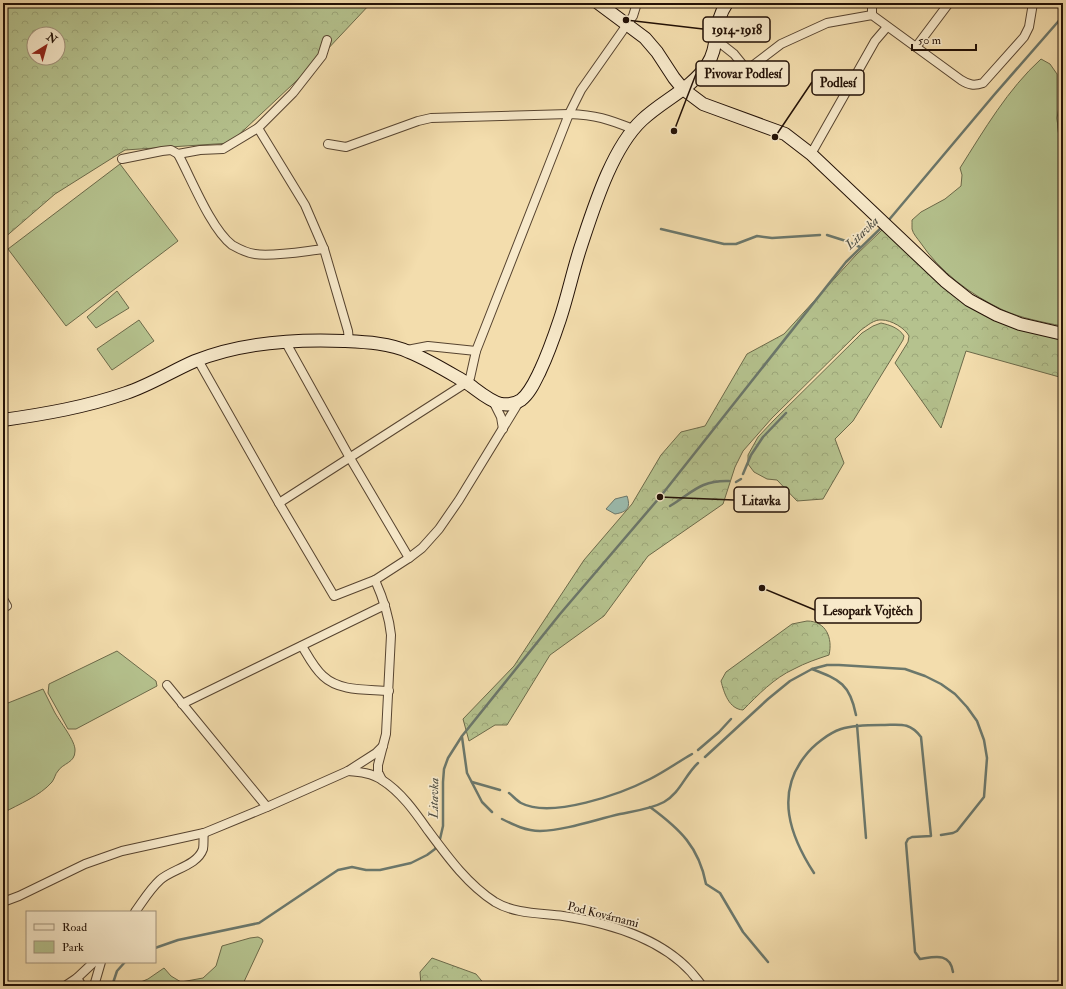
<svg xmlns="http://www.w3.org/2000/svg" width="1066" height="989" font-family="'IM FELL Double Pica',serif">
	<defs>
		<pattern id="forest-crowns" width="20" height="18" patternUnits="userSpaceOnUse"><rect width="20" height="18" fill="#b5c28e"/><path d="M2 6a3 3 0 1 1 6 0M12 15a3 3 0 1 1 6 0" fill="none" stroke="#9ba679"/></pattern>
	</defs>
	<rect width="100%" height="100%" fill="#f3ddad"/>
	<filter id="stains"><feTurbulence type="fractalNoise" baseFrequency=".005" numOctaves="4"/><feColorMatrix values="0 0 0 0 .2 0 0 0 0 .09 0 0 0 0 .02 0 0 0 .5 -.17"/></filter>
	<radialGradient id="worn" r=".72"><stop offset=".6" stop-color="#630" stop-opacity="0"/><stop offset="1" stop-color="#630" stop-opacity=".3"/></radialGradient>
	<g fill="#b5c28e" stroke="#6c6a4a">
		<path d="M 1041,59 L 1050,64 L 1057,74 L 1057,118 L 1063,179 L 1063,326 L 1062,326 C 1042,322 1021,318 1003,310 C 971,295 940,272 920,242 C 918,239 913,234 912,229 C 912,227 912,223 912,220 L 921,212 L 945,199 L 961,186 L 962,175 L 960,168 C 984,130 1008,89 1041,59 Z"/>
		<polygon points="120,164 178,241 66,326 8,249"/>
		<polygon points="117,291 129,308 96,328 87,317"/>
		<polygon points="139,320 154,341 112,370 97,349"/>
		<polygon points="117,651 156,681 157,686 76,729 68,729 48,693 49,684"/>
		<path d="M 43,689 C 47,696 50,704 54,711 C 59,721 76,741 75,751 C 75,763 63,763 58,771 C 55,774 55,778 52,782 C 40,796 19,804 3,813 L 3,705 Z"/>
		<polygon points="258,937 262,939 263,941 242,986 131,986 148,979 164,968 171,976 181,982 203,978 216,966 222,946 250,938"/>
	</g>
	<g fill="url(#forest-crowns)" stroke="#6c6a4a" fill-rule="evenodd">
		<path d="M 3,3 L 371,3 L 308,70 L 230,143 L 125,150 L 55,194 L 3,239 ZM 34,34 L 58,34 L 58,58 L 34,58 Z"/>
		<polygon points="1063,84 1063,179 1057,118"/>
		<path d="M 882,230 L 999,321 L 1063,339 L 1063,378 L 966,351 L 941,428 L 895,363 L 908,342 L 909,336 C 905,328 891,320 882,320 C 874,319 867,326 861,330 L 772,418 L 743,451 L 735,467 L 723,504 L 648,556 L 604,616 L 550,655 L 507,725 L 495,725 L 469,741 L 463,719 L 514,666 L 584,560 L 632,504 L 661,455 L 681,432 L 705,426 L 747,354 L 784,334 L 856,255 Z"/>
		<path d="M 881,323 C 890,325 899,328 904,336 L 903,340 L 853,421 L 835,439 L 844,463 L 823,499 L 797,501 L 777,480 L 767,479 L 754,472 L 748,464 L 748,455 L 758,437 L 773,421 L 862,333 L 873,326 Z"/>
		<path d="M 807,621 C 826,621 833,638 829,655 C 817,659 805,663 794,669 C 774,678 758,695 743,710 C 729,709 724,693 721,681 L 726,672 L 792,624 Z"/>
		<polygon points="432,958 476,974 486,986 421,986 420,972"/>
	</g>
	<path fill="#9bbbae" stroke="#6b776b" d="M 627,496 C 631,508 627,512 615,514 L 606,509 L 615,499 Z"/>
	<g fill="none" stroke-linecap="round" stroke-linejoin="round">
		<g stroke="#6b776b" stroke-width="2.5">
			<polyline points="888,221 994,95 1063,16"/>
			<polyline points="661,229 724,244 736,244 757,236 772,238 820,235"/>
			<polyline points="827,235 846,241 860,247"/>
			<polyline points="743,474 751,455 763,437 786,413"/>
			<polyline points="736,482 741,479"/>
			<path d="M 670,506 C 692,493 700,480 729,481"/>
			<polyline points="812,669 827,665 839,665 905,669 925,676 941,684 955,694 967,707 977,721 984,740 987,758 984,797 957,831 953,833 941,835"/>
			<polyline points="857,725 866,838"/>
			<polyline points="462,737 467,773 482,802 492,812"/>
			<polyline points="698,750 719,732 731,719"/>
			<path d="M 705,757 L 768,699 L 790,681 L 812,669 C 840,680 850,684 856,715"/>
			<polyline points="472,782 500,790"/>
			<path d="M 509,793 C 513,796 517,801 521,803 C 551,819 621,794 650,779 C 664,772 678,762 692,754"/>
			<path d="M 650,807 C 680,829 699,847 706,884 L 720,893 L 743,932 L 768,962"/>
			<path d="M 502,819 C 514,825 526,831 540,831 C 567,830 594,820 620,814 C 635,811 651,809 664,802 C 680,793 685,775 698,763"/>
			<path d="M 814,873 C 790,836 775,794 805,756 C 813,745 829,733 841,729 C 854,725 868,725 881,725 C 899,725 909,721 921,737 L 931,836 L 912,837 L 908,839 L 906,843 L 915,952 L 920,959 C 934,957 950,952 953,972"/>
			<polyline points="155,948 178,940 259,923 338,870 352,867 366,870 380,870 411,863 427,855 435,849 440,839 443,826 443,782 444,769 448,758 462,736 560,614 660,497 846,262 883,226"/>
			<polyline points="112,986 117,971 125,962"/>
		</g>
		<g stroke="#574430" stroke-width="10">
			<g id="street">
				<polyline points="872,3 872,15"/>
				<path d="M 715,39 L 734,54 L 747,70 L 781,44 L 827,23 L 872,15 L 961,80 C 969,85 974,86 983,83 L 1024,37 L 1029,27 L 1033,3"/>
				<polyline points="916,47 949,3"/>
				<polyline points="258,128 293,93 322,56 327,40"/>
				<path d="M 328,144 L 346,147 L 418,121 L 431,118 L 569,114 C 596,115 608,119 633,129"/>
				<path d="M 178,154 C 191,178 211,229 232,245 C 239,249 247,253 255,254 C 272,257 305,251 324,249"/>
				<polyline points="811,154 875,41 887,27"/>
				<polyline points="122,159 162,151 171,150 178,154 200,150 223,149 258,128 305,205 324,249 348,331 349,341"/>
				<polyline points="285,341 350,458 409,558"/>
				<polyline points="407,350 428,346 476,351"/>
				<polyline points="198,360 279,503"/>
				<polyline points="493,401 501,417 503,429"/>
				<polyline points="375,580 334,596 279,503 466,383 470,378 476,351 569,114 581,90 633,16 637,3"/>
				<polyline points="3,599 7,606"/>
				<path d="M 302,646 C 308,656 314,668 323,676 C 340,692 367,689 389,691"/>
				<polyline points="167,685 267,807"/>
				<polyline points="182,704 385,605"/>
				<path d="M 348,771 C 360,772 372,773 382,780 C 401,792 415,812 427,829 C 447,856 467,884 495,902 C 515,914 541,913 563,916 C 609,923 659,937 691,972 C 695,977 699,981 702,986"/>
				<path d="M 382,780 L 378,772 L 378,765 L 386,734 L 391,635 C 389,615 383,598 375,580 L 409,558 L 422,548 L 439,529 L 459,500 L 519,402"/>
				<polyline points="3,902 19,896 85,864 122,851 204,833 267,807 348,771 376,753 383,746"/>
				<path d="M 135,912 C 143,901 150,889 160,880 C 172,869 197,866 203,849 C 204,844 203,838 204,833"/>
				<polyline points="77,978 82,986"/>
				<polyline points="65,986 77,978 94,962"/>
				<polyline points="94,986 101,962"/>
			</g>
		</g>
		<g stroke="#231106" stroke-width="14">
			<g id="secondary">
				<polyline points="598,3 645,38 657,52 674,78 683,89 703,104 785,134 811,154 945,281 969,300 997,315 1020,324 1063,334"/>
				<path d="M 3,420 C 45,414 86,407 126,393 C 150,385 172,371 195,361 C 242,342 294,339 344,341 C 365,342 390,343 409,352 C 429,360 448,372 467,383 C 477,390 489,401 501,404 C 508,405 515,404 521,400 C 530,393 535,381 540,371 C 548,354 554,337 560,319 C 568,295 573,270 581,246 C 594,207 612,148 642,120 C 663,100 691,89 707,65 C 720,46 712,24 727,3"/>
			</g>
		</g>
		<use href="#street" stroke="#f7e9ca" stroke-width="8"/>
		<use href="#secondary" stroke="#f7e9ca" stroke-width="12"/>
	</g>
	<g text-anchor="middle" dominant-baseline="central" stroke-width="3.5" stroke-linejoin="round" paint-order="stroke">
		<g font-size="12" fill="#231106" stroke="#f7e9ca">
			<text transform="translate(603 915) rotate(14)">Pod Kovárnami</text>
		</g>
		<g font-size="13" font-style="italic" fill="#4d4c41" stroke="#f7e9ca">
			<text transform="translate(862 233) rotate(-44)">Litavka</text>
			<text transform="translate(434 798) rotate(-89)">Litavka</text>
		</g>
	</g>
	<path fill="none" stroke="#231106" stroke-width="1.5" d="M626 20L703 29M674 131L696 74M775 137L812 82M660 497L734 500M762 588L815 610"/>
	<g fill="#231106" stroke="#f7e9ca" stroke-width="1.5">
		<circle cx="626" cy="20" r="4"/>
		<circle cx="674" cy="131" r="4"/>
		<circle cx="775" cy="137" r="4"/>
		<circle cx="660" cy="497" r="4"/>
		<circle cx="762" cy="588" r="4"/>
	</g>
	<g fill="#f7e9ca" stroke="#231106" stroke-width="1.5">
		<rect x="703" y="17" width="67" height="25" rx="4"/>
		<rect x="696" y="61" width="93" height="25" rx="4"/>
		<rect x="812" y="70" width="52" height="25" rx="4"/>
		<rect x="734" y="487" width="55" height="25" rx="4"/>
		<rect x="815" y="598" width="106" height="25" rx="4"/>
	</g>
	<g font-size="13" text-anchor="middle" font-weight="bold" fill="#231106">
		<text x="737" y="34">1914-1918</text>
		<text x="743" y="78">Pivovar Podlesí</text>
		<text x="838" y="87">Podlesí</text>
		<text x="761" y="505">Litavka</text>
		<text x="868" y="615">Lesopark Vojtěch</text>
	</g>
	<rect width="1066" height="989" fill="none" stroke="#f3ddad" stroke-width="16"/>
	<rect x="4" y="4" width="1058" height="981" fill="none" stroke="#231106" stroke-width="2"/>
	<rect x="8" y="8" width="1050" height="973" fill="none" stroke="#231106"/>
	<rect x="26" y="911" width="130" height="52" fill="#f7e9ca" stroke="#a2937c"/>
	<rect x="34" y="924" width="20" height="6" fill="#f7e9ca" stroke="#a2937c"/>
	<text x="62" y="931" font-size="12" fill="#231106">Road</text>
	<rect x="34" y="941" width="20" height="12" fill="#b5c28e" stroke="#a2937c"/>
	<text x="62" y="951" font-size="12" fill="#231106">Park</text>
	<g transform="translate(46 46) rotate(37)"><circle r="19" fill="#f7e9ca" stroke="#a2937c"/>
	<path d="M0-3L7 15L0 10L-7 15Z" fill="#8f2418"/>
	<text y="-6" font-size="11" font-weight="bold" text-anchor="middle" fill="#231106">N</text>
	</g>
	<path d="M912 44v6h64v-6" fill="none" stroke="#231106" stroke-width="2"/>
	<text x="918" y="44" font-size="12" fill="#231106" stroke="#f7e9ca" stroke-width="3" paint-order="stroke">50 m</text>
	<rect width="100%" height="100%" filter="url(#stains)"/>
	<rect width="100%" height="100%" fill="url(#worn)"/>
</svg>
